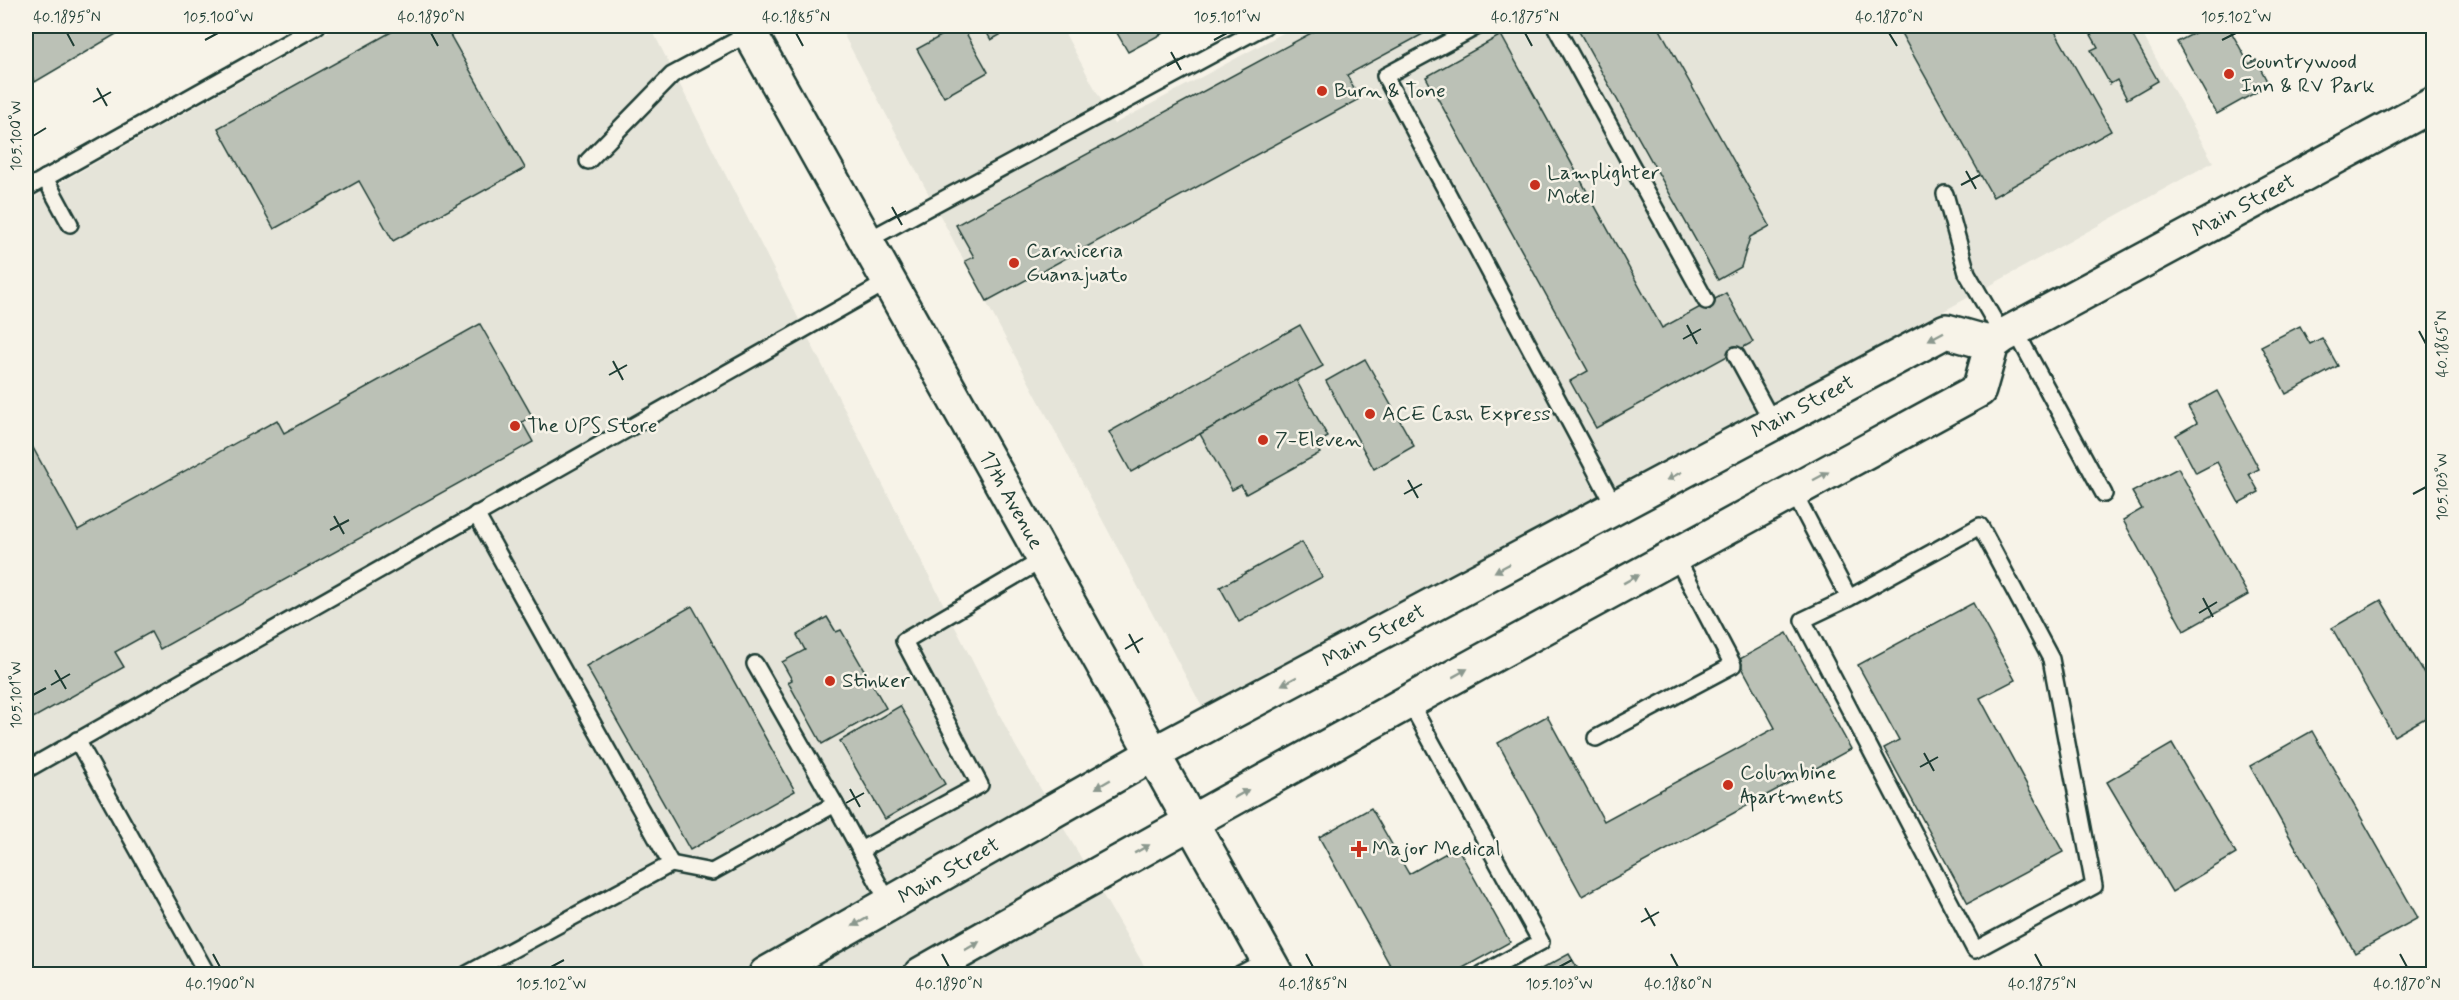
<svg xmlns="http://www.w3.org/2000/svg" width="2459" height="1000" font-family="Mynerve,sans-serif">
	<rect width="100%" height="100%" fill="#f7f3e8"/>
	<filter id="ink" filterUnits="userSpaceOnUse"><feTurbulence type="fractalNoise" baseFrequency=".0167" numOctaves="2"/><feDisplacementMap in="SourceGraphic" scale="12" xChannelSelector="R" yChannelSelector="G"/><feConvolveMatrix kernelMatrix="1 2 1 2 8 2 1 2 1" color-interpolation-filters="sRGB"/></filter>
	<g filter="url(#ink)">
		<g fill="#e5e4d9">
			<polygon points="339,26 650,26 1015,745 1149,974 26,974 26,202"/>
			<polygon points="839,26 1061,26 1114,124 1296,26 2138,26 2213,162 1208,718"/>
		</g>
		<g fill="#bbc1b6" stroke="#1f3d34" stroke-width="1.5">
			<polygon points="26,26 120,26 123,30 35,82 26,65"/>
			<polygon points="402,26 445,26 525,168 393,241 359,181 274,229 218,128"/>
			<polygon points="959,26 962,26 988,72 944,97 917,49"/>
			<polygon points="983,26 1016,26 991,40"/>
			<polygon points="1113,26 1176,26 1128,52"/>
			<polygon points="1324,26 1418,26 1423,34 1347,75 1359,99 987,301 965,261 974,257 956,225"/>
			<polygon points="1576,26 1658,26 1770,226 1750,237 1741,267 1718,280"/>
			<polygon points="1897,26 2052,26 2111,131 1993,197"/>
			<polygon points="2086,26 2127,26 2158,81 2127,99 2117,80 2110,84 2091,50 2098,47"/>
			<polygon points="2208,26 2228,26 2249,64 2256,60 2269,85 2217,114 2177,42"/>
			<polygon points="1501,35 1662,328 1726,293 1753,342 1596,428 1570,381 1588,371 1426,77"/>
			<polygon points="480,324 532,416 522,422 533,442 160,649 151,632 115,652 124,667 26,722 26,435 78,530 277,420 284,433"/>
			<polygon points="1300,325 1323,366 1131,472 1109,432"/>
			<polygon points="2300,326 2310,344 2322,338 2338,366 2286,394 2261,346"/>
			<polygon points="1365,359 1414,446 1374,469 1326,381"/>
			<polygon points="1296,380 1328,437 1315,444 1320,453 1246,494 1241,485 1232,490 1200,434"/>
			<polygon points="2217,391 2259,469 2249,474 2259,492 2239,503 2217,462 2196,473 2176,435 2197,423 2188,407"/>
			<polygon points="2178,468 2248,595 2184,631 2123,520 2142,509 2132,492"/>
			<polygon points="1302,542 1322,577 1239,622 1220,587"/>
			<polygon points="2381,600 2434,690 2434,713 2394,736 2332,628"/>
			<polygon points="1973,603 2015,680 1980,698 2063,852 1968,903 1884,748 1899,740 1858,665"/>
			<polygon points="692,606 795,791 690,850 586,666"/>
			<polygon points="827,617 836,632 841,630 886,708 822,744 788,682 792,680 782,662 805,650 797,635"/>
			<polygon points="1787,633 1851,749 1582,896 1498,743 1547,716 1604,821 1775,728 1738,660"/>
			<polygon points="900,706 945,784 885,819 840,741"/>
			<polygon points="2312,731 2418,918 2355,953 2250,766"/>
			<polygon points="2172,744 2236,854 2172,892 2107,782"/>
			<polygon points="1371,808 1409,874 1457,847 1510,942 1452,974 1395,974 1319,837"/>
			<polygon points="1569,954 1581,974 1532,974"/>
		</g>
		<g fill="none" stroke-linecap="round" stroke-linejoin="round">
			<g stroke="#1f3d34" stroke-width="20">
				<g id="service">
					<polyline points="1478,26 1385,76 1615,507"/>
					<polyline points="1555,26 1706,301"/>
					<polyline points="588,161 672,75 750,33"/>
					<polyline points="45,178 70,224"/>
					<polyline points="26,189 317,26"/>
					<polyline points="1945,194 1967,273 2003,336"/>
					<polyline points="866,241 1265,26"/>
					<polyline points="2015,330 2104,494"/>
					<polyline points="1736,355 1773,423"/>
					<polyline points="1793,491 1849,598 1980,526 2051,659 2094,886 1975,950 1803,620 1849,598"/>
					<polyline points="755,664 835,804"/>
					<polyline points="1409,701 1541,942 1482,974"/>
					<polyline points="1596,738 1733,665 1675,555"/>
					<polyline points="77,740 207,974"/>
					<polyline points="26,770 889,281"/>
					<polyline points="860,850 980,785 904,641 1044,559"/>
					<polyline points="671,864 712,872 835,804 890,905"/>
					<polyline points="467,974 671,864 476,514"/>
					<polyline points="1240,974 1268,959"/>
				</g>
			</g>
			<g stroke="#1f3d34" stroke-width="38">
				<polyline id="secondary" points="746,26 1276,974"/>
			</g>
			<g stroke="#1f3d34" stroke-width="38">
				<g id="trunk">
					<polyline points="766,974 1153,754 1946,331 1992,344"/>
					<path d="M 921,974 C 1271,775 1625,583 1979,390 L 1992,344 L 2003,336 L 2434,104"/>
				</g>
			</g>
			<use href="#service" stroke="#f7f3e8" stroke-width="15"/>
			<use href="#secondary" stroke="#f7f3e8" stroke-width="33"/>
			<use href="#trunk" stroke="#f7f3e8" stroke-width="33"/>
		</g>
		<defs><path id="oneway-solid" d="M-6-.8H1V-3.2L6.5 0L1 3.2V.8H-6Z" transform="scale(1.5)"/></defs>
		<g fill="#8b988e">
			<use href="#oneway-solid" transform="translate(1936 336) rotate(152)"/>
			<use href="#oneway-solid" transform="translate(1674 476) rotate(152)"/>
			<use href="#oneway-solid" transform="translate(1821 476) rotate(-28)"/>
			<use href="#oneway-solid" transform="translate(1502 568) rotate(152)"/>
			<use href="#oneway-solid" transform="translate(1631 579) rotate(-29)"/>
			<use href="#oneway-solid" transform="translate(1460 673) rotate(-29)"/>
			<use href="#oneway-solid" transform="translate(1289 681) rotate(152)"/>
			<use href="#oneway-solid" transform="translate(1103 784) rotate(150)"/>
			<use href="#oneway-solid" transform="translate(1241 794) rotate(-29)"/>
			<use href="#oneway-solid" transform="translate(1142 849) rotate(-29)"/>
			<use href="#oneway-solid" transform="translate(860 922) rotate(151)"/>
			<use href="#oneway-solid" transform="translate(972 946) rotate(-30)"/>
		</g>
	</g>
	<path fill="none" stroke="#1f3d34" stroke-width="2" d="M 67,33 L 74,46M 431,33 L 438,46M 796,33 L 803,46M 1525,33 L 1532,46M 1889,33 L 1897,46M 205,40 L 218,33M 1214,40 L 1227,33M 2222,40 L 2236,33M 1171,52 L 1181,70M 1167,66 L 1185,56M 97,88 L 107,106M 93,102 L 111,92M 33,136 L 46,128M 1966,171 L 1976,189M 1961,185 L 1980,175M 892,207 L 902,225M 888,221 L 906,211M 1687,325 L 1697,344M 2419,331 L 2426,344M 1683,339 L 1701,329M 613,361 L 623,380M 609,375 L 627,365M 1408,480 L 1418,498M 1404,494 L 1422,484M 2413,494 L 2426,487M 334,516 L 344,534M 330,530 L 349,520M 2203,598 L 2213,617M 2199,613 L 2217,602M 1129,634 L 1139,653M 1125,649 L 1143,638M 55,670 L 66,689M 51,685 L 70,674M 33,695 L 46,688M 1924,753 L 1934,771M 1920,767 L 1938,757M 850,789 L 860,807M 846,803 L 864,793M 1645,908 L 1655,926M 1641,922 L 1659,912M 213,954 L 220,967M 942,954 L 949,967M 1306,954 L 1313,967M 1671,954 L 1678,967M 2035,954 L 2042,967M 2400,954 L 2407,967M 551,967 L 564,960M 1559,967 L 1572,960"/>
	<g fill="#c8321e" stroke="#f7f3e8" stroke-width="2">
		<circle cx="2229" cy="74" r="6"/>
		<circle cx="1322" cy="91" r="6"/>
		<circle cx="1535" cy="185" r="6"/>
		<circle cx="1014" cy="263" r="6"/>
		<circle cx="1370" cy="414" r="6"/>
		<circle cx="515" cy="426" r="6"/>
		<circle cx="1263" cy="440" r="6"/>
		<circle cx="830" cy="681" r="6"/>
		<circle cx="1728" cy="785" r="6"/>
		<path d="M1356 840h6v6h6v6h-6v6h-6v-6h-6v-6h6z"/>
	</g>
	<g text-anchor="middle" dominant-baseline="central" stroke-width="5" stroke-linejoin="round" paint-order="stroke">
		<g font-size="21" fill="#1f3d34" stroke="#f7f3e8" text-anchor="start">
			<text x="2241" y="62">Countrywood<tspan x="2241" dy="24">Inn &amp; RV Park</tspan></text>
			<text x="1334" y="91">Burn &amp; Tone</text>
			<text x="1547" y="173">Lamplighter<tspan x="1547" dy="24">Motel</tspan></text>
			<text x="1026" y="251">Carniceria<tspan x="1026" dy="24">Guanajuato</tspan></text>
			<text x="1382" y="414">ACE Cash Express</text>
			<text x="527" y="426">The UPS Store</text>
			<text x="1275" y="440">7-Eleven</text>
			<text x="842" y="681">Stinker</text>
			<text x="1740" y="773">Columbine<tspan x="1740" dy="24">Apartments</tspan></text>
			<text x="1372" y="849">Major Medical</text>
		</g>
		<g font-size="21" fill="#1f3d34" stroke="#f7f3e8">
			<text transform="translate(2244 206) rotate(-28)">Main Street</text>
			<text transform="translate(1803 407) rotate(-28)">Main Street</text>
			<text transform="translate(1011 500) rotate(61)">17th Avenue</text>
			<text transform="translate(1374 636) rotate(-28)">Main Street</text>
			<text transform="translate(949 871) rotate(-30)">Main Street</text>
		</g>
	</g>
	<rect width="2459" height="1000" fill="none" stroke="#f7f3e8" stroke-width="66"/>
	<rect x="33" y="33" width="2393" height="934" fill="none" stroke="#1f3d34" stroke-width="2"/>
	<g font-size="15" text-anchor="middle" fill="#1f3d34">
		<text x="67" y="22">40.1895°N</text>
		<text x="218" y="22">105.100°W</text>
		<text x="431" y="22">40.1890°N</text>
		<text x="796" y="22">40.1885°N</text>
		<text x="1227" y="22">105.101°W</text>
		<text x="1525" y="22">40.1875°N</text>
		<text x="1889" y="22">40.1870°N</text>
		<text x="2236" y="22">105.102°W</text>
		<text transform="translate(16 136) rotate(-90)" y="5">105.100°W</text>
		<text transform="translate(2442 344) rotate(-90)" y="5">40.1865°N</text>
		<text transform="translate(2442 487) rotate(-90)" y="5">105.103°W</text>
		<text transform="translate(16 695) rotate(-90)" y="5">105.101°W</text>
		<text x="220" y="989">40.1900°N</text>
		<text x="551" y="989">105.102°W</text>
		<text x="949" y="989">40.1890°N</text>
		<text x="1313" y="989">40.1885°N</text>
		<text x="1559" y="989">105.103°W</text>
		<text x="1678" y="989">40.1880°N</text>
		<text x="2042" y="989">40.1875°N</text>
		<text x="2407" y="989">40.1870°N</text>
	</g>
</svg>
